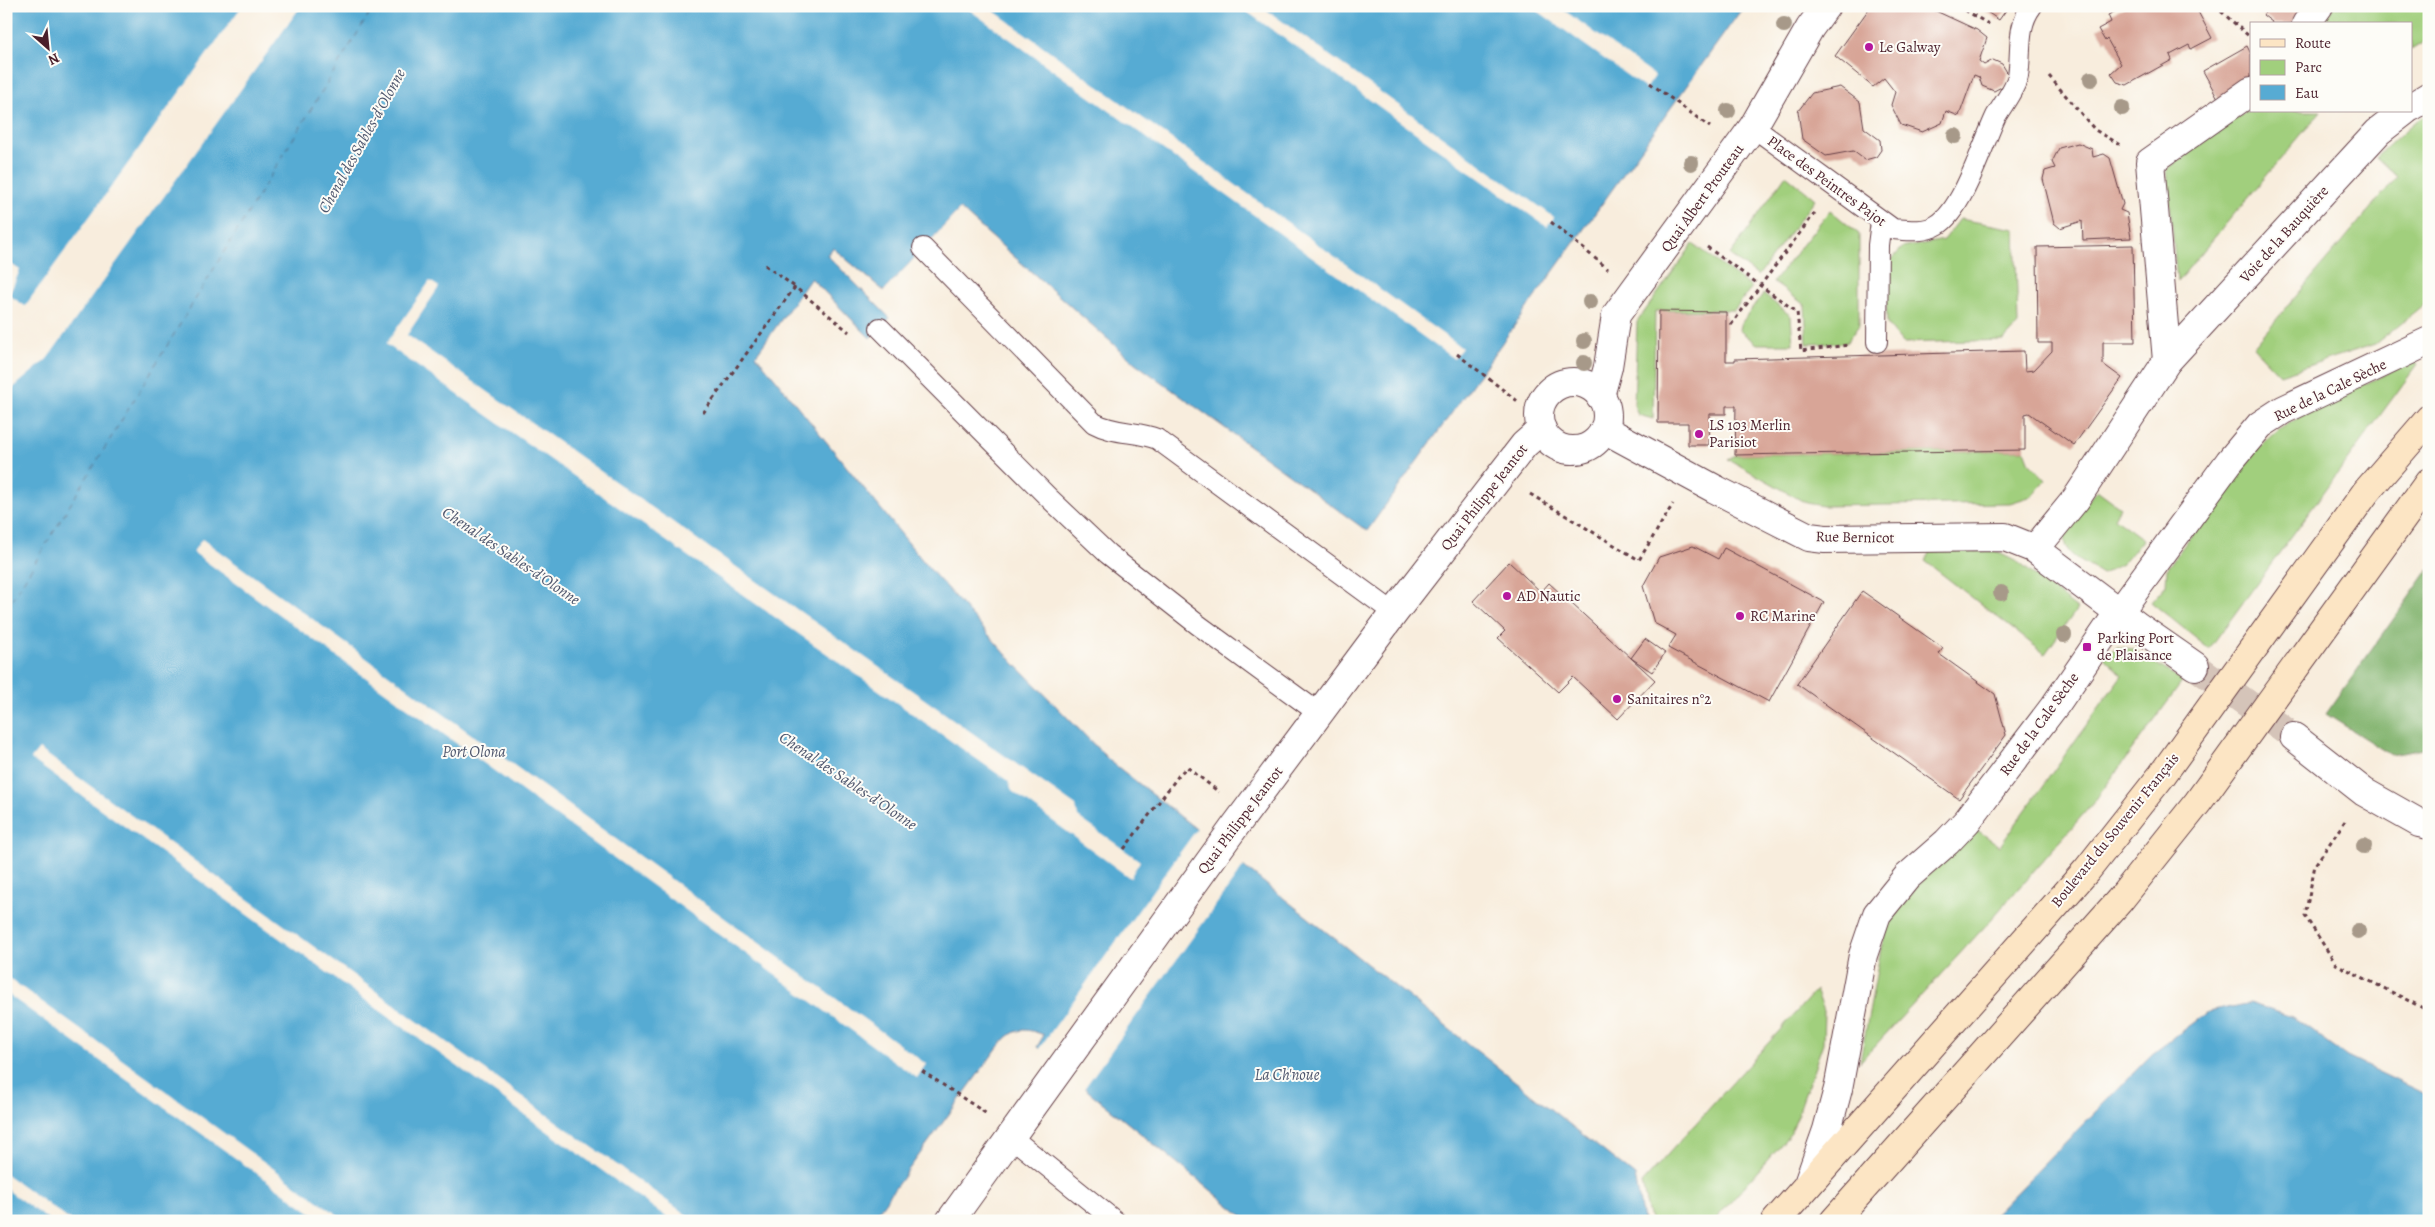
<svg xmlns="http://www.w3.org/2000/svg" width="2435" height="1227" font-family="Alegreya,serif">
	<rect width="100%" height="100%" fill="#fdfcf7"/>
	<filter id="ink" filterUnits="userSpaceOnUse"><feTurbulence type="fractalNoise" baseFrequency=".02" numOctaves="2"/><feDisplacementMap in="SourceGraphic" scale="10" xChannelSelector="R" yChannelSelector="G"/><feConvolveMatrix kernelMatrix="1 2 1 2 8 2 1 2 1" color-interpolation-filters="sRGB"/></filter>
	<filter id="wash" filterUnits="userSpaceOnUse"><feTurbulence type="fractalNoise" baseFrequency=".0096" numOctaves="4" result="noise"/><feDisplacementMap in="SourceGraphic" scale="20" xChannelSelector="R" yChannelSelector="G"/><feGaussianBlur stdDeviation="1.12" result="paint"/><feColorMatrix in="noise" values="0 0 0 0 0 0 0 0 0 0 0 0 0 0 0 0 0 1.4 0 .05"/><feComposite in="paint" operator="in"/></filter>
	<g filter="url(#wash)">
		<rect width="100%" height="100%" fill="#f8eddd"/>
		<g fill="#a1cf7d" stroke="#767754">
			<polygon points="2334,6 2429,6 2429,39 2411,50 2411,24 2321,24"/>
			<polygon points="2251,108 2251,111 2321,111 2177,282 2167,169"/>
			<polygon points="2429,113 2429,300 2375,344 2280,375 2253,347 2397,177 2376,157 2413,123"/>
			<polygon points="1786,175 1815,199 1758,276 1730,255"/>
			<polygon points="1830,210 1859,234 1859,325 1846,343 1807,344 1805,305 1773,282"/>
			<polygon points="1960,219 2015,229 2018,325 2004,340 1903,343 1887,324 1885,267 1902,248 1944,240"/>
			<polygon points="1693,244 1752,288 1734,310 1655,311 1653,419 1638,415 1634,404 1637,322"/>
			<polygon points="1763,294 1791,316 1793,344 1757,344 1739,330 1740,325"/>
			<polygon points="2413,361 2417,365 2209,649 2151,602 2166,585 2167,568 2254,452 2280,429 2311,410"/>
			<polygon points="2025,450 2030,463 2046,480 2032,496 2010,503 1823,506 1806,503 1728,459 1736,455"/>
			<path d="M 2097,490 L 2120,507 L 2114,518 L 2143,539 L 2122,564 L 2102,574 C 2092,567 2073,559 2067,549 C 2055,529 2086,504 2097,490 Z"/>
			<polygon points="1930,551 1995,551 2019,563 2077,609 2045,654 1925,561"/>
			<polygon points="2117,647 2133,649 2183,681 2094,802 1989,922 1860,1062 1881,948 1889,922 1918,885 1977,830 2000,846 2122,675 2103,657"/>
			<polygon points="1816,990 1824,1011 1823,1043 1791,1133 1714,1221 1650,1221 1642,1183"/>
		</g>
		<polygon fill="#80b26c" stroke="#65684c" points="2429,569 2429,748 2391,755 2326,714"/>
		<g fill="#57abd3" stroke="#50657f">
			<path d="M 6,6 L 1744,6 L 1367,531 L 1135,363 L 960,209 L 884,291 L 833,248 L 827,255 L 890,318 L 870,338 L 811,278 L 756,355 L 928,567 L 1013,662 L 1109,760 L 1635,1176 L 1643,1221 L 1249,1221 L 1088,1091 L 1037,1047 L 1044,1035 C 1021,1026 1014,1029 998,1047 L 871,1221 L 6,1221 Z"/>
			<polygon points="2250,1003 2292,1017 2347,1057 2429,1096 2429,1221 1988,1221 2152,1054 2208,1012"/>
		</g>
		<g fill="#f8eddd">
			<polygon points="242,6 301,6 47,359 6,394 6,261 20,270 9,295 25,306"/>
			<polygon points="964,6 987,6 1462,348 1457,354 1454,359"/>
			<polygon points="1239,6 1261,6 1554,217 1551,222 1547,227"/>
			<polygon points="1531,6 1558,6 1655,76 1646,89"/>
			<polygon points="960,209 991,239 960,212 885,292 884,291"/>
			<polygon points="430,281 439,287 407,335 1076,806 1078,817 1140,861 1130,878 1012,791 1008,781 386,344"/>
			<polygon points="202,539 926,1064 917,1078 193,552"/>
			<polygon points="39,749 695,1221 672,1221 31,759"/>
			<polygon points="1199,826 1246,863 1083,1090 1038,1050"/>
			<polygon points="6,976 346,1221 323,1221 6,993"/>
			<polygon points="6,1174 71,1221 50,1221 6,1189"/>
		</g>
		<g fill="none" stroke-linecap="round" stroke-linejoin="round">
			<polyline stroke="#4f576e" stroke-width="1" stroke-dasharray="6 5" stroke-linecap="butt" points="6,610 374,6"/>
		</g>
		<g id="blocks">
			<g fill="#d8a597">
				<polygon points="1871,6 1925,6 1977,30 1987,38 1979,61 1984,65 1993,60 2002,64 2008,74 2005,85 1994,91 1982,86 1979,77 1974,75 1959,116 1946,111 1942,123 1922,132 1901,125 1891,105 1895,92 1884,78 1873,87 1835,56"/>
				<polygon points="1978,6 2009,6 1999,20"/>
				<polygon points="2126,6 2195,6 2212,38 2191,49 2189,45 2170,55 2172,60 2127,85 2117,82 2111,73 2121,64 2107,39 2105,41 2098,29 2111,22 2108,15"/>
				<polygon points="2270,6 2314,6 2301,24 2271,24 2272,22 2263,15"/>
				<polygon points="2247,46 2251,54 2251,82 2219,100 2203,71"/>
				<polygon points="1840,87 1860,102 1864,128 1880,140 1881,150 1876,157 1865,160 1853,151 1826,156 1802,139 1798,111 1812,93"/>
				<polygon points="2078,143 2092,149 2093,157 2104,154 2110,158 2123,204 2120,210 2127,213 2131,238 2083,240 2082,221 2060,228 2054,223 2043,179 2045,171 2055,168 2052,162 2059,148"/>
				<polygon points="2133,245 2135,342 2103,342 2103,364 2122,378 2074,445 2029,413 2025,414 2025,450 1735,455 1736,406 1726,406 1726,414 1710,414 1709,445 1688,445 1688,423 1658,423 1659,311 1726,312 1726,361 1735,361 1735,359 2024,351 2025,371 2034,370 2052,351 2052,343 2038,343 2037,247"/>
				<polygon points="1693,546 1718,559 1724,548 1824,602 1769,702 1668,648 1676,635 1654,623 1643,586 1659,557"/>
				<polygon points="1509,562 1541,592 1549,583 1631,658 1645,639 1665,653 1652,672 1631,658 1655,680 1618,719 1573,677 1558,692 1498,638 1505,631 1473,601"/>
				<polygon points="1862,591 1943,648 1939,654 1995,694 2006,735 1959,799 1797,684"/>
			</g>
		</g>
	</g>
	<g filter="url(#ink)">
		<use href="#blocks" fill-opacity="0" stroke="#643e46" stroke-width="1"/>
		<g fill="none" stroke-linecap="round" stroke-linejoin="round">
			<polyline stroke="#d5c4b9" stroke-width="28" stroke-dasharray="28 14" stroke-linecap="butt" points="2195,666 2294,737"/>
			<g stroke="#643e46" stroke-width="22">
				<g id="lane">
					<path d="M 1753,127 L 1893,229 C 1907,230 1924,233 1937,225 C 1963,210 1983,143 1996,116 C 2003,104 2015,89 2018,76 C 2022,51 2016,27 2032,6"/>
					<path d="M 923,248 L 1094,423 C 1114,434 1136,431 1157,439 L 1394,613"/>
					<polyline points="880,328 1049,498 1108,554 1197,624 1320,714"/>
					<polyline points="1877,342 1878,245 1881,222"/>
					<polyline points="1011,1137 1115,1221"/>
				</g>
			</g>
			<g stroke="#643e46" stroke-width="30">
				<g id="street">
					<polyline points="2306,24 2319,6"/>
					<polyline points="2411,107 2429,96"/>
					<polyline points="2167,361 2150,162 2251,91"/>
					<circle cx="1573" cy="416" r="34"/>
					<polyline points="1600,396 1608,367 1616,315 1753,127 1810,28 1826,6"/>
					<polyline points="1604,429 1715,489 1809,537 1825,539 2005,537 2035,549 2136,625 2195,666"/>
					<polyline points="2035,549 2076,499 2167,361 2378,132 2405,111"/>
					<polyline points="2294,737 2364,792 2419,823 2429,825"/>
					<polyline points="1808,1184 1827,1130 1838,1089 1863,955 1877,914 1907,877 1947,842 1967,821 2056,704 2119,612 2229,462 2260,425 2283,410 2429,341"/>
					<polyline points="950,1221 1233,829 1394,613 1524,445 1542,429"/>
				</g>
			</g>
			<g stroke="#643e46" stroke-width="30">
				<g id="secondary">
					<polyline points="1776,1221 2087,870 2162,775 2366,492 2429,419"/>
					<polyline points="1834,1221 2119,901 2198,802 2429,482"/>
				</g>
			</g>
			<g stroke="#643e46" stroke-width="3" stroke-dasharray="4 4" stroke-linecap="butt">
				<polyline points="1958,6 1992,26"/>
				<polyline points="2215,6 2251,38"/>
				<polyline points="2049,76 2095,130 2121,145"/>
				<polyline points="1650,83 1710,127"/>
				<polyline points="1551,222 1608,269"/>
				<polyline points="1707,247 1797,312 1801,351 1849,345"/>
				<polyline points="765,265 795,287"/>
				<polyline points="1731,325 1817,210"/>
				<polyline points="1457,354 1520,403"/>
				<polyline points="703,413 795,287 849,332"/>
				<polyline points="1530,494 1639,560 1673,504"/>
				<polyline points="2345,821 2315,865 2305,916 2336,964 2429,1011"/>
				<polyline points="1124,849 1179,775 1187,767 1219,792"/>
				<polyline points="922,1071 987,1114"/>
			</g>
			<use href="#lane" stroke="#fff" stroke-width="20"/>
			<use href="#street" stroke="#fff" stroke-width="28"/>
			<use href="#secondary" stroke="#fce5c4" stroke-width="28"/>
		</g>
		<g fill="#a79989">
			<circle cx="1784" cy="25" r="8"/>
			<circle cx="2091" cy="79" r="8"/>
			<circle cx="2122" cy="108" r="8"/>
			<circle cx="1728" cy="111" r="8"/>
			<circle cx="1955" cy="136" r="8"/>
			<circle cx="1691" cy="163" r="8"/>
			<circle cx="1590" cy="302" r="8"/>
			<circle cx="1584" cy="341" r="8"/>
			<circle cx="1584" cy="363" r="8"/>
			<circle cx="2001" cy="593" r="8"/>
			<circle cx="2064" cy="635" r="8"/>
			<circle cx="2364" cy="846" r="8"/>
			<circle cx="2358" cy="931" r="8"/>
		</g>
	</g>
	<g fill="#b5179e" stroke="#fdfcf7" stroke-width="2">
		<circle cx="1869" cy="47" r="5"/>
		<circle cx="1699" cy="434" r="5"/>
		<circle cx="1507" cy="596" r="5"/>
		<circle cx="1740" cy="616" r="5"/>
		<rect x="2082" y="642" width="10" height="10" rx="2.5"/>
		<circle cx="1617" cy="699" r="5"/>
	</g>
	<g text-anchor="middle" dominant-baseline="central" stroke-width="4" stroke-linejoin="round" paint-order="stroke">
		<g font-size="15" fill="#4a1f2b" stroke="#fdfcf7" text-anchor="start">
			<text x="1879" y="47">Le Galway</text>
			<text x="1709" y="425">LS 103 Merlin<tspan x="1709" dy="17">Parisiot</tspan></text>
			<text x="1517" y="596">AD Nautic</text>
			<text x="1750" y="616">RC Marine</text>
			<text x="2097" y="638">Parking Port<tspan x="2097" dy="17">de Plaisance</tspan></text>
			<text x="1627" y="699">Sanitaires n°2</text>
		</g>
		<g font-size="15" fill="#4a1f2b" stroke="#fdfcf7">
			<text transform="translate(1827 181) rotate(36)">Place des Peintres Pajot</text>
			<text transform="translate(1702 198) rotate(-54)">Quai Albert Prouteau</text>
			<text transform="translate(2284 234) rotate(-48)">Voie de la Bauquière</text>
			<text transform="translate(2330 390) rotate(-26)">Rue de la Cale Sèche</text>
			<text transform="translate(1484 497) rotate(-52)">Quai Philippe Jeantot</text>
			<text transform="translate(1855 537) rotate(1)">Rue Bernicot</text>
			<text transform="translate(2039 724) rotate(-54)">Rue de la Cale Sèche</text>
			<text transform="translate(1240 820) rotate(-53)">Quai Philippe Jeantot</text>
			<text transform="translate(2115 830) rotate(-51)">Boulevard du Souvenir Français</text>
		</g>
		<g font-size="16" font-style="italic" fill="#4f576e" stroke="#fdfcf7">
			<text transform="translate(362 141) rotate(-61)">Chenal des Sables-d'Olonne</text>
			<text transform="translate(511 556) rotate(34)">Chenal des Sables-d'Olonne</text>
			<text x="474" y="752">Port Olona</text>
			<text transform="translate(848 781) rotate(34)">Chenal des Sables-d'Olonne</text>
			<text x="1287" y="1075">La Ch'noue</text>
		</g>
	</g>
	<rect width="2435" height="1227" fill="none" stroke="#fdfcf7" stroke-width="25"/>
	<rect x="2250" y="22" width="162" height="90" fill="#fdfcf7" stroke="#b5a4a5"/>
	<rect x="2260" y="39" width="25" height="8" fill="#fce5c4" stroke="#b5a4a5"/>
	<text x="2295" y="48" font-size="15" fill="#4a1f2b">Route</text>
	<rect x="2260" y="60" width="25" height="15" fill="#a1cf7d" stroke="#b5a4a5"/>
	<text x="2295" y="72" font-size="15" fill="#4a1f2b">Parc</text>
	<rect x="2260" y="85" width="25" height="15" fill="#57abd3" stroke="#b5a4a5"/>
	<text x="2295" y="98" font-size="15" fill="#4a1f2b">Eau</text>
	<g transform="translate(48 48) rotate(153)" stroke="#fdfcf7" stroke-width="4" paint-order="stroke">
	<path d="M0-4L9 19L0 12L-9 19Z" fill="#4a1f2b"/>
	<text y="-8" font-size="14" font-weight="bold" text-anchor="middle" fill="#4a1f2b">N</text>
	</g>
</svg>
